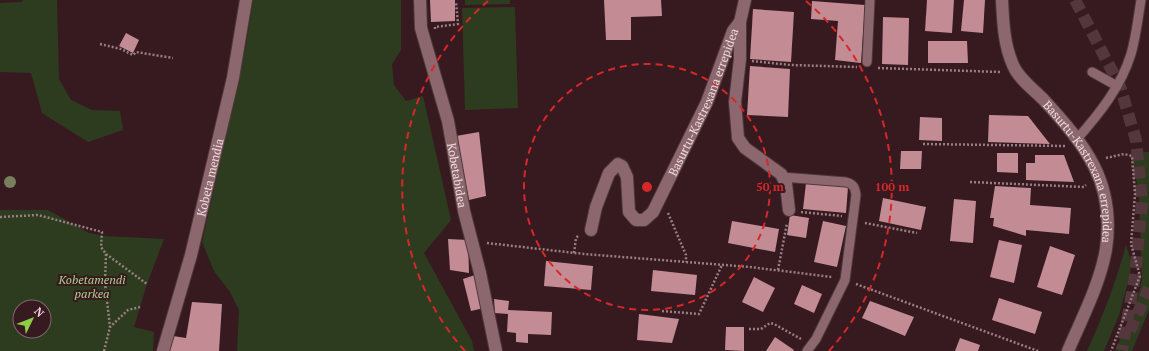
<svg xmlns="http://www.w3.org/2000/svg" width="1149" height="351" font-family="'PT Serif',serif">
	<rect width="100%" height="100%" fill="#371a20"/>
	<g fill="#2d3c1f" fill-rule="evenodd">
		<polygon points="23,0 57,0 59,79 71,100 92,110 120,111 123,130 88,142 42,113 31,73 0,72 0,3 21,2"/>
		<polygon points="253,0 401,0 401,50 392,64 394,85 406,101 423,96 451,220 424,253 472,341 474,351 237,351 239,310 230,292 214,271 202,242 246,45"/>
		<polygon points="465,0 510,0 510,4 465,5"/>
		<polygon points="515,7 518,108 465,110 462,8"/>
		<polygon points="1132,152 1149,152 1149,310 1132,351 1115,351 1137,300 1142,280 1139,197"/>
		<path d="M 0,210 L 48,210 L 89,233 L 105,236 L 164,239 L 147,284 L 134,327 L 154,332 L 153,351 L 0,351 ZM 20,307 L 44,307 L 44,331 L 20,331 Z"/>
		<path d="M 1126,245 L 1131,261 L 1130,275 L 1119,315 L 1104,351 L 1087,351 C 1103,316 1116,282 1126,245 Z"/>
	</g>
	<g fill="#c38c95">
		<polygon points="430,0 455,0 455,21 431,22"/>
		<polygon points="604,0 661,0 662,16 631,17 631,40 606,40"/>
		<polygon points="927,0 954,0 952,33 925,31"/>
		<polygon points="964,0 985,0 983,33 961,31"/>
		<polygon points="812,1 865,5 861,63 835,60 838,21 811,19"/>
		<polygon points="753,9 794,12 791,62 750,59"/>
		<polygon points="883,17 909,18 908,65 882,64"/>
		<polygon points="126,33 139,40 133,53 119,46"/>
		<polygon points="928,41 967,41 968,63 928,63"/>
		<polygon points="750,66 790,69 788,117 747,115"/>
		<polygon points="989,115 1028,116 1050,144 988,142"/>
		<polygon points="920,117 942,118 942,141 919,140"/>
		<polygon points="479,132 486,196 469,200 456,136"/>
		<polygon points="901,151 922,151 921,169 900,169"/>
		<polygon points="997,153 1018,153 1018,173 997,172"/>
		<polygon points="1035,155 1064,155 1074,182 1026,180 1026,163 1035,163"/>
		<polygon points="806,183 848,187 846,213 803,209"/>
		<polygon points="995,186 1031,188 1030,205 1071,208 1069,234 1026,230 1026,236 993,226 994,218 990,218"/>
		<polygon points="883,198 926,207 921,230 879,221"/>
		<polygon points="954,199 976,201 973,243 950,241"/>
		<polygon points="790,215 809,218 806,238 787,235"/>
		<polygon points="732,221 779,229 775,252 728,243"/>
		<polygon points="823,221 846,226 837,267 814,262"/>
		<polygon points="448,239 468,240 469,273 450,270"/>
		<polygon points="999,240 1022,245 1014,283 990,277"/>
		<polygon points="1050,246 1075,255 1062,295 1037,287"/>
		<polygon points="546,261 593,266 591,290 544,286"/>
		<polygon points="653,270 697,275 695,295 651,291"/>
		<polygon points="475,275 484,308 471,311 463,279"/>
		<polygon points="754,277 775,288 763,312 742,302"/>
		<polygon points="802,285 822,294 814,313 794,304"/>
		<polygon points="999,298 1042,312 1035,334 992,320"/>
		<polygon points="494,299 509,301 508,310 552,312 551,335 528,334 528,343 516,342 516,333 507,332 508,314 495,313"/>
		<polygon points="870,301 914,317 905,336 862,318"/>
		<polygon points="192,302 222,304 219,351 169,351 173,336 186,338"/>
		<polygon points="639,314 679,319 672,343 637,340"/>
		<polygon points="726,327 744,327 744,351 725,350"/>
		<polygon points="775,337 794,350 793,351 766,351"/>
		<polygon points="960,338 980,345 978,351 955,351"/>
	</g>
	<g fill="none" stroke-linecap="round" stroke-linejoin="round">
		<g stroke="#53373c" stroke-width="12" stroke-dasharray="12 6" stroke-linecap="butt">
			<polyline points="1075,0 1120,86 1136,140 1142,202 1135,276 1122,350"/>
			<polyline points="1130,331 1149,288"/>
		</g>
		<g stroke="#4f383c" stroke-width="11">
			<g id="service">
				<polyline points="867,62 870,0"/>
				<polyline points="1092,72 1117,86"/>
				<path d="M 1077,139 C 1099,114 1121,87 1131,54 C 1136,37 1138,18 1141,0"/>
				<path d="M 782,177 L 846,182 C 854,184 855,188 856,195 L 845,280 L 816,339 L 807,351"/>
			</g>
		</g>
		<g stroke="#4f383c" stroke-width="14">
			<g id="minor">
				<path id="s1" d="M 420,0 L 421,28 L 448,121 L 464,211 L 480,273 L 496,351"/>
				<polyline points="745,0 740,22 740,59 735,102 738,138 745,148 781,174 786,184 789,210"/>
				<path id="s2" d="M 591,230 L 596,207 L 609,173 L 618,164 L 622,166 L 627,177 L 629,212 L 636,220 L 644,220 L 653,212 L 707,102 L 733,31 L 740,22"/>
				<path id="s3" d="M 163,351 L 191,255 L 233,78 L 246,0"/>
			</g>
		</g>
		<g stroke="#4f383c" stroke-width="14">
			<g id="tertiary">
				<path id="s4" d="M 1002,0 C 1003,22 1004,45 1013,65 C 1018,78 1034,90 1043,99 C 1085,145 1116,182 1106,249 C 1100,284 1082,318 1068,351"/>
			</g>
		</g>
		<g stroke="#977f82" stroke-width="2.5" stroke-dasharray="2 2" stroke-linecap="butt">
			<polyline points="435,29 435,27 458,24 456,2"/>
			<polyline points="100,44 121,49 133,55 136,52 173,58"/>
			<polyline points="752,61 791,65 857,67"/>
			<polyline points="878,68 1001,72"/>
			<polyline points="923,144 1065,146"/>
			<polyline points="1106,158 1124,154 1132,156 1135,194 1131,244 1140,276 1111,351"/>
			<polyline points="970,182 1084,187 1086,185"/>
			<polyline points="801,212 842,216"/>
			<polyline points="668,213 686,255 686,262"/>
			<polyline points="0,217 38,215 102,232 101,247 106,254 105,283 110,327"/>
			<polyline points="865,223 917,233"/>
			<polyline points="487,243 584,254 750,267 832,277"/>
			<polyline points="574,253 576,238 578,236"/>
			<polyline points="106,254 147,284"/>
			<polyline points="778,270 787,223"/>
			<polyline points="856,284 1038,351"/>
			<polyline points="662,311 699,314 722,265"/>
			<polyline points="749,329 761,329 770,323 774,324 801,339"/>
			<polyline points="104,351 110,327 128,310 140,307"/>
		</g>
		<use href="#service" stroke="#8c686e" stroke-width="9"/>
		<use href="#minor" stroke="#8c686e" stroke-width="12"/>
		<use href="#tertiary" stroke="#8c686e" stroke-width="12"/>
	</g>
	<circle fill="#787f5d" cx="10" cy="182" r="6"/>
	<g fill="none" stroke="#d62828" stroke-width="2" stroke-dasharray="7 5">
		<circle cx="647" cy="187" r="123"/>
		<path d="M465 351A245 245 0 0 1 488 1M806 1A245 245 0 0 1 829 351"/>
	</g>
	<g text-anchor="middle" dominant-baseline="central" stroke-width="4" stroke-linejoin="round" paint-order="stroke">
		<g font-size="12" fill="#efdbdd" stroke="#371a20">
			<text stroke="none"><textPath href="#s2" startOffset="276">Basurtu-Kastrexana errepidea</textPath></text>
			<text stroke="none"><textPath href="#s4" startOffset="196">Basurtu-Kastrexana errepidea</textPath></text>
			<text stroke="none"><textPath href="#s1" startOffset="180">Kobetabidea</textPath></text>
			<text stroke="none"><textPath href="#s3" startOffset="180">Kobeta mendia</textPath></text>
		</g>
		<g font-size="12" font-style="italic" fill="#add18f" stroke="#371a20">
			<text x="92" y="279">Kobetamendi<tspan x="92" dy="14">parkea</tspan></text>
		</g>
	</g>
	<circle cx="647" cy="187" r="6" fill="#d62828" stroke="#371a20" stroke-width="2"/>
	<g font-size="12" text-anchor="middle" font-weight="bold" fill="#d62828" stroke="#371a20" stroke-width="4" stroke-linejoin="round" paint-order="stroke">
		<text x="770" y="191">50 m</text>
		<text x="892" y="191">100 m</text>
	</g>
	<g transform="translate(32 319) rotate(47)"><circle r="19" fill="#371a20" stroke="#81676c"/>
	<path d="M0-3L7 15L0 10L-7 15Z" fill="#8cce45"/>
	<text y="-6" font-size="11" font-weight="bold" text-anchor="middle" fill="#efdbdd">N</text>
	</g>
</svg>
